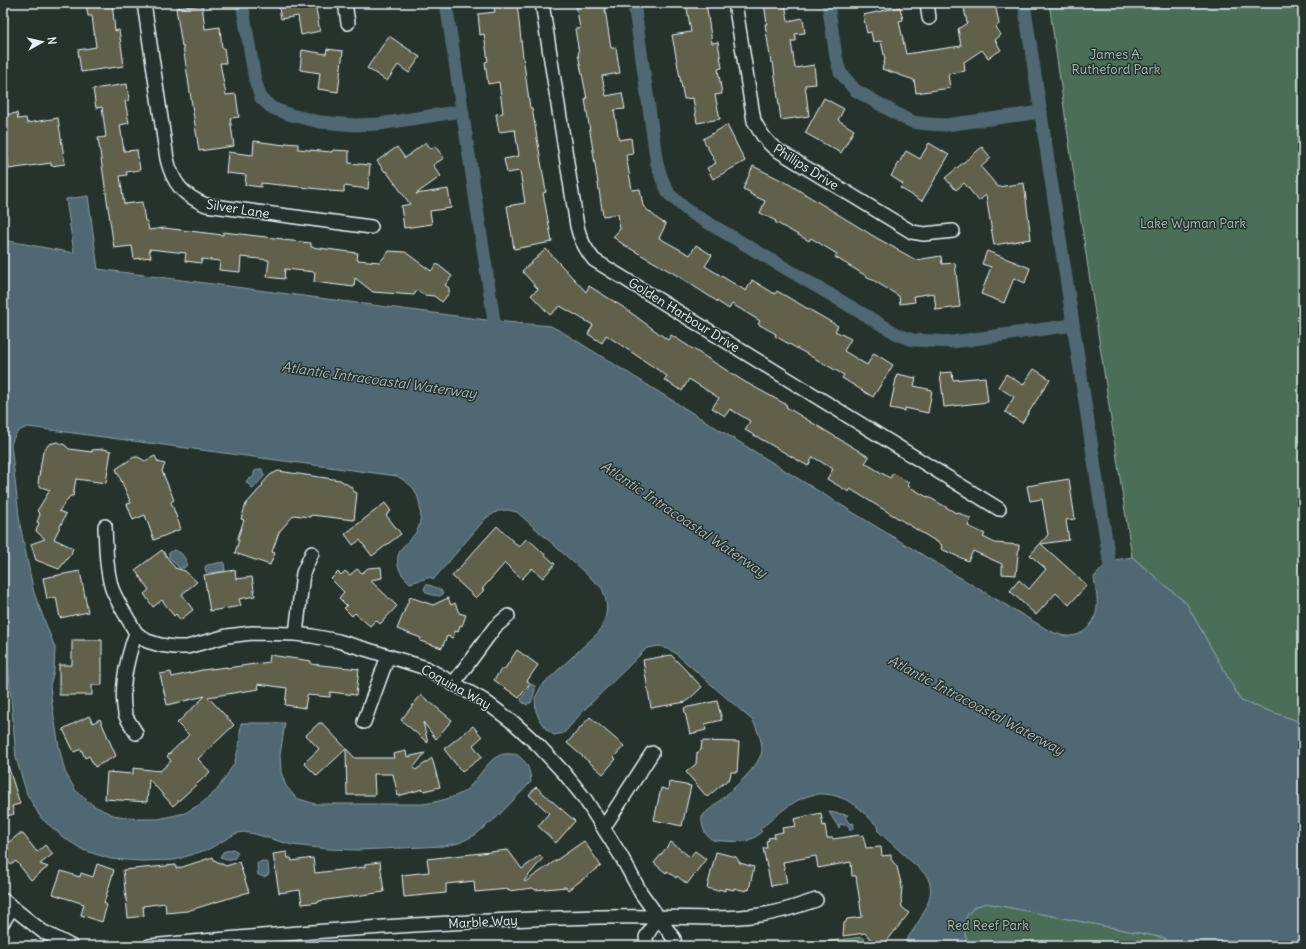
<svg xmlns="http://www.w3.org/2000/svg" width="1306" height="949" font-family="Delius,sans-serif">
	<rect width="100%" height="100%" fill="#26332d"/>
	<filter id="ink" filterUnits="userSpaceOnUse"><feTurbulence type="fractalNoise" baseFrequency=".025" numOctaves="2"/><feDisplacementMap in="SourceGraphic" scale="8" xChannelSelector="R" yChannelSelector="G"/><feConvolveMatrix kernelMatrix="1 2 1 2 8 2 1 2 1" color-interpolation-filters="sRGB"/></filter>
	<g filter="url(#ink)">
		<g fill="#4c6e59" stroke="#9ab0a8">
			<polygon points="1049,3 1303,3 1303,723 1241,701 1186,603 1132,557 1067,129"/>
			<polygon points="986,903 1165,938 1166,946 971,946 965,936 966,917 974,907"/>
			<polygon points="862,937 869,942 869,946 804,946 806,944"/>
		</g>
		<g fill="#4f6873" stroke="#8c9fa8">
			<path d="M 88,196 L 98,269 L 494,321 L 551,326 L 564,333 C 725,433 885,534 1048,630 C 1055,633 1062,636 1069,636 C 1085,636 1095,622 1097,608 C 1098,598 1095,586 1094,577 L 1109,561 L 1132,557 L 1186,603 L 1241,701 L 1303,723 L 1303,946 L 1166,946 L 1165,938 L 986,903 L 974,907 L 966,917 L 965,936 L 971,946 L 902,946 C 912,931 937,901 929,881 C 928,878 926,875 924,873 L 877,830 L 879,828 C 871,820 862,809 852,803 C 812,780 789,805 760,829 L 762,831 C 752,843 739,842 725,841 C 722,841 716,841 713,840 C 704,836 701,824 702,816 C 717,802 760,770 762,750 C 762,740 757,729 753,721 L 674,652 L 660,646 L 647,648 L 583,711 L 564,733 L 554,735 L 547,730 L 540,721 L 536,711 L 535,698 L 542,685 L 599,632 C 608,616 609,605 602,588 L 517,512 L 508,510 L 498,511 L 486,518 L 433,580 L 431,577 L 410,583 C 402,576 394,565 399,553 C 402,545 412,539 417,531 C 423,519 421,500 414,489 C 409,483 403,480 397,476 L 28,427 C 17,430 14,435 11,445 L 20,525 L 34,593 L 55,648 L 54,670 L 50,686 L 52,704 L 59,747 L 65,772 L 76,791 L 94,806 L 113,815 L 138,819 L 158,819 L 185,813 L 202,803 L 217,790 L 234,764 L 239,746 L 241,723 L 285,723 L 280,755 L 281,772 L 286,786 L 296,798 L 315,804 L 423,804 C 436,802 456,798 466,790 C 480,779 490,751 510,754 C 515,754 518,754 521,758 C 529,765 530,772 531,782 L 496,818 L 475,835 L 459,843 L 444,846 L 358,850 L 328,849 L 292,845 L 255,834 L 243,832 L 235,834 L 209,849 L 175,860 L 142,861 L 111,859 L 83,850 L 64,838 L 41,818 L 27,794 L 16,758 L 9,674 L 3,642 L 3,240 L 74,253 L 66,199 Z"/>
			<polygon points="258,469 262,469 263,473 265,475 253,489 246,482 248,479 252,478 254,476 254,472"/>
			<path d="M 174,550 C 181,551 186,558 187,565 L 184,568 L 179,568 L 169,557 L 169,553 Z"/>
			<polygon points="224,562 225,571 208,573 206,572 205,567 207,565"/>
			<path d="M 426,585 L 429,585 L 441,590 L 443,594 L 440,596 C 434,595 426,595 424,589 Z"/>
			<polygon points="531,684 535,686 535,690 531,703 528,703 527,705 522,702 521,699"/>
			<polygon points="829,812 848,815 845,817 850,824 854,823 853,828 850,831 849,826 840,824 839,828"/>
			<polygon points="233,849 238,852 235,858 226,860 220,857 223,852"/>
			<polygon points="262,861 268,863 269,874 264,877 258,875 257,864"/>
		</g>
		<g fill="none" stroke-linecap="round" stroke-linejoin="round">
			<g stroke="#4f6873" stroke-width="13">
				<polyline points="242,3 255,80 261,98 272,108 291,115 320,122 355,125 379,124 462,111"/>
				<polyline points="446,3 494,321 495,340"/>
				<polyline points="634,3 657,164 662,179 669,194 688,211 899,335 913,340 953,342 1073,325"/>
				<polyline points="828,3 836,57 840,72 855,90 904,118 913,122 928,124 946,125 1041,112"/>
				<polyline points="1024,3 1112,579"/>
			</g>
		</g>
		<g fill="#60604b" stroke="#e8f1f8">
			<polygon points="86,3 112,3 115,31 119,30 124,66 81,72 78,50 96,47 92,16 88,16"/>
			<polygon points="278,3 315,3 320,31 301,35 298,16 281,19"/>
			<polygon points="493,3 517,3 522,49 530,108 532,108 546,192 543,193 552,242 514,249 507,206 525,203 520,171 507,173 504,159 519,156 515,130 499,132 496,114 503,113 499,82 488,84 485,62 488,61 484,34 480,35 478,14 495,12"/>
			<polygon points="582,3 604,3 611,48 616,48 620,73 602,76 606,96 622,93 625,109 614,110 619,140 631,138 633,154 626,155 632,190 640,189 643,206 659,220 666,224 659,238 690,255 696,245 712,255 705,266 746,291 752,280 775,294 777,291 838,326 835,331 851,339 844,351 867,365 874,353 893,365 873,397 842,378 844,375 775,336 776,334 758,324 760,321 732,304 729,309 678,276 624,245 613,237 620,229 618,214 603,216 585,99 587,99 578,54 579,53 575,29 580,29 576,4"/>
			<polygon points="686,3 706,3 712,43 718,42 722,68 718,69 722,94 715,95 720,119 697,123 693,98 684,99 672,35 691,32"/>
			<polygon points="764,3 785,3 788,21 803,18 805,33 795,34 796,41 791,41 795,68 814,65 816,84 805,85 809,116 781,120 773,62 771,63 765,24 767,24"/>
			<polygon points="979,3 995,3 999,24 996,27 1001,35 995,40 1001,50 988,58 982,50 964,62 965,71 948,74 950,88 916,93 914,80 882,69 885,59 881,41 873,42 871,32 867,33 863,15 900,7 903,20 899,21 906,54 961,46 958,29 967,23 964,8 979,6"/>
			<polygon points="202,5 205,29 220,27 222,48 224,48 226,63 220,63 226,95 236,94 239,117 230,118 234,146 199,151 183,46 182,46 176,8"/>
			<polygon points="389,36 420,57 409,73 398,65 387,81 367,68"/>
			<polygon points="327,49 343,51 338,92 318,89 320,73 300,70 302,50 326,54"/>
			<polygon points="127,84 129,100 125,101 129,123 120,125 124,151 137,150 140,170 126,172 127,175 120,176 124,204 142,202 145,221 147,221 149,230 164,228 223,235 223,232 283,239 283,240 311,243 311,247 358,253 357,260 380,262 389,251 405,252 431,271 437,264 452,276 445,285 449,288 449,293 442,302 434,296 424,295 417,290 414,295 373,292 355,278 354,287 314,282 315,272 285,269 284,279 267,277 269,260 241,257 240,272 219,270 220,261 202,259 201,263 185,261 186,253 149,249 151,257 134,259 132,246 114,248 98,138 106,137 102,107 96,108 93,89"/>
			<polygon points="824,98 844,109 838,120 854,130 841,153 805,133"/>
			<polygon points="17,113 18,119 26,118 27,123 58,118 65,164 51,166 51,163 9,169 6,144 3,144 3,115"/>
			<polygon points="727,125 745,161 713,179 707,168 716,163 703,139"/>
			<polygon points="254,141 285,145 285,143 298,144 298,149 332,152 333,150 349,151 349,163 370,165 368,189 344,186 344,192 329,191 329,190 261,183 261,187 245,185 246,175 226,173 228,152 253,155"/>
			<polygon points="426,142 431,149 435,146 444,158 433,165 441,176 416,194 448,189 451,208 430,211 432,224 404,228 401,206 410,204 386,171 385,172 377,161 397,147 405,158"/>
			<polygon points="929,143 949,155 922,201 900,188 903,184 891,176 906,151 920,159"/>
			<polygon points="982,147 991,158 981,167 998,187 1024,183 1031,239 994,245 986,195 979,201 964,183 956,190 945,178"/>
			<polygon points="753,166 787,183 875,237 916,260 941,256 942,264 955,263 960,307 936,310 934,293 914,296 915,302 900,304 899,296 835,257 837,254 811,238 809,241 775,222 776,221 760,213 765,201 750,194 750,192 743,189"/>
			<polygon points="546,249 586,292 589,286 623,307 668,340 671,335 745,382 787,405 786,407 869,457 865,463 890,478 893,473 909,483 908,486 927,497 927,496 956,513 957,512 971,519 968,526 985,534 983,537 995,543 1019,545 1016,575 1002,574 1002,564 973,551 968,561 941,549 942,545 850,489 849,492 827,479 833,469 813,457 808,466 745,430 750,421 730,409 725,416 712,408 719,398 689,379 682,391 664,380 667,376 606,335 602,343 588,334 593,325 560,306 550,315 531,295 538,289 522,271"/>
			<polygon points="987,251 1030,268 1025,283 1014,278 1004,303 981,294 991,267 982,264"/>
			<polygon points="1034,369 1050,379 1022,423 1005,412 1014,397 998,387 1006,374 1023,385"/>
			<polygon points="952,372 953,380 985,377 988,402 944,407 940,373"/>
			<polygon points="897,374 916,378 914,386 932,390 928,413 905,408 905,411 890,408"/>
			<polygon points="57,442 65,445 69,449 92,452 92,450 104,449 111,451 106,483 76,479 73,496 70,496 59,511 66,514 54,539 73,548 71,554 59,569 36,560 31,544 45,539 36,531 39,523 37,522 40,514 37,511 50,490 41,487 38,483 43,451 49,444"/>
			<polygon points="155,456 158,462 165,464 162,471 174,500 171,502 181,529 154,540 145,515 133,520 127,504 131,503 116,469 134,457 138,457 145,461"/>
			<polygon points="278,471 340,480 353,488 353,491 357,493 354,520 311,515 310,517 294,515 279,532 272,552 275,553 270,565 235,553 239,540 237,540 244,520 241,519 246,504 263,485 262,484 270,475"/>
			<polygon points="1069,479 1075,519 1066,520 1069,540 1041,544 1087,585 1069,605 1056,593 1036,615 1010,591 1019,580 1029,589 1046,569 1030,555 1048,535 1042,499 1030,501 1027,486"/>
			<polygon points="385,503 391,511 386,515 401,534 372,556 360,540 353,545 345,534"/>
			<polygon points="497,526 519,547 527,538 555,564 543,578 532,568 522,579 505,563 482,589 484,590 476,598 452,576"/>
			<polygon points="162,550 175,568 185,571 197,582 182,594 193,610 180,620 176,614 174,616 162,600 153,607 144,594 149,590 135,570"/>
			<polygon points="381,567 382,578 370,580 397,606 380,624 376,620 370,626 355,613 352,616 344,608 347,606 339,598 344,592 331,579 338,572 341,575 345,571 350,575 357,569 362,573 368,568"/>
			<polygon points="235,570 236,579 252,577 255,596 239,599 241,606 210,611 204,575"/>
			<polygon points="80,571 88,612 60,618 56,597 47,599 43,578"/>
			<polygon points="410,597 433,605 448,598 451,605 455,603 459,613 466,615 462,626 460,625 458,632 455,631 453,638 447,636 442,648 420,641 421,638 397,629"/>
			<polygon points="72,640 102,640 102,685 92,685 92,695 59,695 59,665 72,665"/>
			<polygon points="517,650 538,665 527,681 530,683 519,698 494,680 502,668 504,670"/>
			<polygon points="270,655 311,661 311,664 359,669 356,695 330,692 330,697 307,695 305,708 285,705 287,688 258,684 259,689 208,697 234,725 198,759 210,772 173,806 149,779 147,802 105,799 107,772 133,774 133,768 160,771 171,761 167,756 189,735 177,723 205,696 167,705 160,674 171,672 172,677 202,670 227,667 227,668 269,662"/>
			<polygon points="671,655 702,687 686,702 651,708 643,660"/>
			<polygon points="421,695 452,720 436,739 423,722 428,743 401,720"/>
			<polygon points="717,701 722,720 705,724 706,730 690,734 684,708"/>
			<polygon points="89,716 93,723 100,719 116,756 95,767 89,756 85,758 81,749 74,752 63,729"/>
			<polygon points="590,717 624,746 614,757 616,759 603,774 567,743"/>
			<polygon points="319,723 322,723 355,758 394,758 393,754 406,751 407,757 425,753 413,768 416,770 432,758 440,787 424,791 423,789 398,796 393,774 374,774 375,795 347,795 346,749 317,776 304,763 319,749 306,735"/>
			<polygon points="473,726 482,737 473,745 482,757 462,772 444,749"/>
			<polygon points="702,741 739,742 737,772 731,772 730,778 707,797 686,772 696,764 697,753 701,750"/>
			<polygon points="3,756 5,756 20,804 12,806 14,814 3,817"/>
			<polygon points="669,782 691,786 682,826 654,820 661,788 668,790"/>
			<polygon points="536,787 575,821 556,843 538,826 549,813 529,795"/>
			<polygon points="821,813 823,826 825,825 827,838 833,838 833,839 859,835 859,836 863,835 866,848 881,847 882,856 891,855 891,859 897,867 902,887 901,898 902,907 909,913 883,946 877,946 865,933 843,936 844,923 846,922 847,919 862,917 856,876 852,876 851,862 818,868 816,856 783,862 787,883 771,886 763,848 767,848 766,841 769,840 768,838 775,837 774,834 783,832 782,828 796,826 794,819"/>
			<polygon points="19,834 23,834 37,852 45,845 53,854 40,864 48,867 31,880 16,861 11,865 3,856 3,847"/>
			<polygon points="584,841 601,866 568,890 566,887 535,890 533,888 508,891 508,889 475,892 474,881 446,884 446,893 404,897 402,875 429,872 427,859 508,850 522,869 540,855 543,858 524,881 525,882"/>
			<polygon points="671,842 690,857 695,851 706,859 687,884 677,876 676,878 667,871 666,873 654,863"/>
			<polygon points="287,852 288,858 291,858 292,861 313,858 315,873 365,867 365,864 380,862 384,892 319,901 319,902 302,904 300,890 279,893 273,854"/>
			<polygon points="716,852 736,857 740,863 754,867 749,890 746,889 746,891 734,888 734,890 725,888 725,891 719,889 718,891 707,888"/>
			<polygon points="213,857 214,860 226,866 239,862 249,892 187,911 166,913 165,903 143,906 144,916 128,918 123,870 176,865 176,869"/>
			<polygon points="97,864 114,870 104,903 107,905 102,922 81,915 84,904 53,894 61,871 80,877 81,873 93,877"/>
		</g>
		<g fill="none" stroke-linecap="round" stroke-linejoin="round">
			<g stroke="#e8f1f8" stroke-width="16">
				<g id="street">
					<path d="M 144,3 L 167,159 C 173,184 183,195 206,205 L 371,227"/>
					<polyline points="345,3 348,23"/>
					<path d="M 542,3 L 577,226 C 580,240 585,249 594,260 L 999,509"/>
					<path d="M 735,3 L 754,121 C 760,133 766,142 777,150 L 912,232 L 924,234 L 953,231"/>
					<polyline points="927,3 929,18"/>
					<path d="M 105,526 C 106,547 106,569 112,589 C 118,604 128,618 136,633 C 127,658 120,687 125,714 C 127,720 133,727 136,733"/>
					<polyline points="136,633 147,641 160,645 174,647 187,647 227,636 252,633 296,634 312,636 338,641 375,652 426,668 483,700 514,723 539,746 565,774 585,799 621,856 641,893 674,939 675,946"/>
					<polyline points="296,634 303,573 312,553"/>
					<polyline points="453,684 495,627 508,616"/>
					<polyline points="364,722 388,656"/>
					<polyline points="604,827 652,753"/>
					<polyline points="3,900 42,931 71,946"/>
					<polyline points="3,922 12,908"/>
					<path d="M 149,946 C 285,933 422,923 559,918 C 592,917 624,916 657,917 C 688,917 720,920 751,916 C 774,914 795,907 816,900"/>
					<polyline points="647,946 646,937 658,917"/>
				</g>
			</g>
			<use href="#street" stroke="#26332d" stroke-width="13"/>
		</g>
	</g>
	<g text-anchor="middle" dominant-baseline="central" stroke-width="3" stroke-linejoin="round" paint-order="stroke">
		<g font-size="13" fill="#aabdb8" stroke="#26332d">
			<text x="1116" y="54">James A.<tspan x="1116" dy="15">Rutheford Park</tspan></text>
			<text x="1193" y="223">Lake Wyman Park</text>
			<text x="988" y="925">Red Reef Park</text>
		</g>
		<g font-size="13" fill="#e8f1f8" stroke="#26332d">
			<text transform="translate(806 167) rotate(32)">Phillips Drive</text>
			<text transform="translate(238 209) rotate(9)">Silver Lane</text>
			<text transform="translate(684 315) rotate(32)">Golden Harbour Drive</text>
			<text transform="translate(456 687) rotate(29)">Coquina Way</text>
			<text transform="translate(483 922) rotate(-3)">Marble Way</text>
		</g>
		<g font-size="14" font-style="italic" fill="#abbac3" stroke="#26332d">
			<text transform="translate(379 380) rotate(8)">Atlantic Intracoastal Waterway</text>
			<text transform="translate(684 519) rotate(34)">Atlantic Intracoastal Waterway</text>
			<text transform="translate(976 705) rotate(28)">Atlantic Intracoastal Waterway</text>
		</g>
	</g>
	<rect width="1306" height="949" fill="none" stroke="#26332d" stroke-width="16"/>
	<rect x="8" y="8" width="1290" height="933" fill="none" stroke="#e8f1f8" stroke-width="1.5" filter="url(#ink)"/>
	<g transform="translate(42 42) rotate(82)" stroke="#26332d" stroke-width="3" paint-order="stroke">
	<path d="M0-3L7 15L0 10L-7 15Z" fill="#e8f1f8"/>
	<text y="-6" font-size="11" font-weight="bold" text-anchor="middle" fill="#e8f1f8">N</text>
	</g>
</svg>
